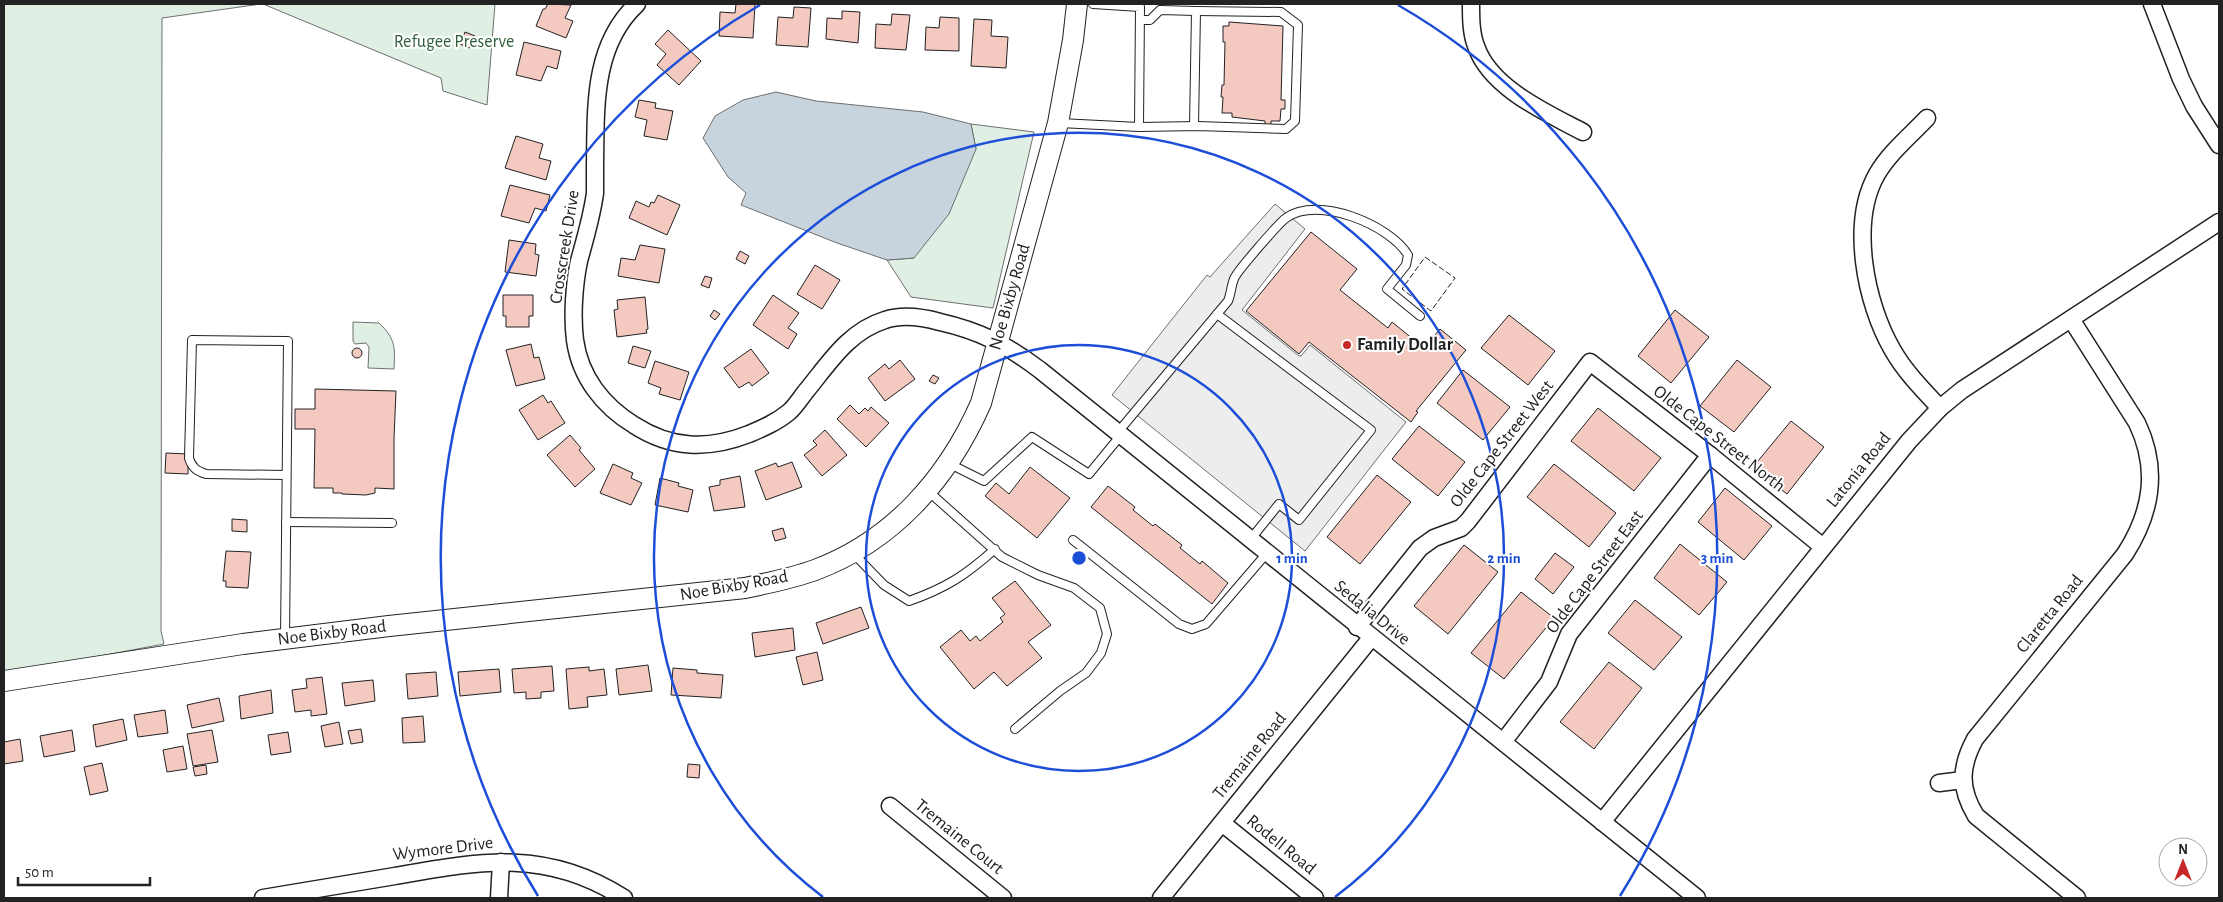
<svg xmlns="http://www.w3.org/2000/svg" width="2223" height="902" font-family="'Alegreya Sans',sans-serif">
	<rect width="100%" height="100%" fill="#fff"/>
	<g fill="#e0efe3" stroke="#6f6f6f">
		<polygon points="4,4 261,4 162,18 161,631 164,644 4,674"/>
		<polygon points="263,4 495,4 487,105 443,91 441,78"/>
		<polygon points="971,124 1034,132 993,308 911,297 887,260 914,258 976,149"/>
		<path d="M 353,322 L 379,323 C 396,339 395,348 394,369 L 368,368 L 369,347 L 366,343 L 355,344 L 353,341 Z"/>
	</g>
	<polygon fill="#ededed" stroke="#6f6f6f" points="1275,204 1305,229 1242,310 1299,356 1301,356 1310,345 1406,422 1305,551 1112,395 1207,275 1210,277"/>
	<polygon fill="#c7d3dd" stroke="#6f6f6f" points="776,92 816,101 923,112 971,124 976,149 949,214 914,258 887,260 837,243 741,205 746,193 728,177 703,138 715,116 743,100"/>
	<g fill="#f3c9c0" stroke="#222">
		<polygon points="548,4 571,5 565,18 573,21 566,38 536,26 543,9 545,9"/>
		<polygon points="736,4 755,4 753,38 719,36 720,12 735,13"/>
		<polygon points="794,7 811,8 808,47 776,45 778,17 793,18"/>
		<polygon points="842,11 860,12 858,43 826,39 827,18 842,19"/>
		<polygon points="892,14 910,15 906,50 875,48 876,24 891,25"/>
		<polygon points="940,17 959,18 959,51 925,50 926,27 939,28"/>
		<polygon points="974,19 992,20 991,36 1008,37 1006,68 971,66"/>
		<polygon points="1229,22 1283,26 1281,100 1285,100 1285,109 1281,109 1280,121 1271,121 1271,125 1265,125 1265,121 1232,117 1232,113 1222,113 1223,97 1221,97 1222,85 1224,85 1225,42 1223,42 1223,26 1229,26"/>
		<polygon points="668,30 701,61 679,85 657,65 666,54 655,44"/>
		<polygon points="465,32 475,36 469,48 460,44"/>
		<polygon points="524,42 561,51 557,69 547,66 541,81 516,75"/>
		<polygon points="639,100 656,103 655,108 673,111 667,140 644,136 647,120 635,117"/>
		<polygon points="516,136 543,144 539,158 551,161 546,180 505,168"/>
		<polygon points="510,185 550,195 546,211 535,208 529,223 501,216"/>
		<polygon points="658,195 680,205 667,235 629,218 636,201 649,207 651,202 654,203"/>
		<polygon points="1311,232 1357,269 1340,290 1388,328 1392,322 1424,348 1440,329 1466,350 1416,411 1418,412 1411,422 1309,342 1299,354 1246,311"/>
		<polygon points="509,240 536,244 535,254 539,255 536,276 505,272"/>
		<polygon points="640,245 665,249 659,283 618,276 621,258 635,260"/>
		<polygon points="740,251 749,256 745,264 736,259"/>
		<polygon points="815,265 840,280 822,309 797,294"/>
		<polygon points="705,276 712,278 709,288 701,285"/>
		<polygon points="503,295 533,295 533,316 529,316 529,327 506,327 506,316 503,316"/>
		<polygon points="773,295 799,313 788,328 797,334 788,349 753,325"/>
		<polygon points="645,297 648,329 646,330 647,333 617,337 614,310 618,309 617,300"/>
		<polygon points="714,310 720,314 715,320 710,316"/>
		<polygon points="1675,310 1709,337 1671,383 1638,356"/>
		<polygon points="1509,315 1555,351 1528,385 1481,348"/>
		<polygon points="531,344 534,358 539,357 545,379 516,386 506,350"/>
		<polygon points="633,346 651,351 645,368 628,363"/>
		<circle cx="357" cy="353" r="5"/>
		<polygon points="751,349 769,373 752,386 749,382 739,388 724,368"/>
		<polygon points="900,360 915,379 885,401 868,378 885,364 889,369"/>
		<polygon points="1737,360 1771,387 1734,432 1700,406"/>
		<polygon points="655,361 689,372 680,400 659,394 661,388 648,383"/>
		<polygon points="1463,370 1510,407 1483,440 1437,403"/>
		<polygon points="933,375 939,378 935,384 929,381"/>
		<polygon points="315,389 396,391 394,439 394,489 375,488 375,493 366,495 342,494 342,493 333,493 333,488 314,488 315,429 295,429 295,409 315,409"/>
		<polygon points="543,395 548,403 551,401 565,423 538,440 519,410"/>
		<polygon points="850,405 859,414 865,408 868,411 871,407 889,423 866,447 837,419"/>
		<polygon points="1598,408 1661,458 1634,491 1571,441"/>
		<polygon points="1791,421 1824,447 1787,494 1753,467"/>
		<polygon points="1419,426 1465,462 1438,496 1392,459"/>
		<polygon points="825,430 847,455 822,476 804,455 817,445 813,441"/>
		<polygon points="570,435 581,448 579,450 595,469 575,487 547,455"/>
		<polygon points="166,453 188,454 188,474 165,473"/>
		<polygon points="792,462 802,487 766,500 755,471 776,463 778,467"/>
		<polygon points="613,464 633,473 631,478 642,483 631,505 600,493"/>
		<polygon points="1554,464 1616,513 1589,547 1527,497"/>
		<polygon points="1030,467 1070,498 1037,538 985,496 996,483 1009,494"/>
		<polygon points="1377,475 1411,502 1360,564 1327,537"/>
		<polygon points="740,476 745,507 714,511 709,487 720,485 720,480"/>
		<polygon points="660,478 679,483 678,486 693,490 688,512 655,505"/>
		<polygon points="1108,486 1135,507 1133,510 1153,526 1155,524 1182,545 1180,548 1200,564 1202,561 1228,583 1212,604 1091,507"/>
		<polygon points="1725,488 1772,526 1744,560 1698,522"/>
		<polygon points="232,519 247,520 247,532 232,531"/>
		<polygon points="783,528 786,538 775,541 772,531"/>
		<polygon points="1680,544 1727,582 1699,615 1654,578"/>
		<polygon points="1464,545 1498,572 1448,634 1414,606"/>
		<polygon points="226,551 251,552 248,588 226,587 226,581 223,581"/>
		<polygon points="1555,553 1574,567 1553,594 1535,579"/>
		<polygon points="1015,581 1051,625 1028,642 1042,658 1007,686 994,672 974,689 940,647 961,630 970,641 976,636 980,641 1003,622 1000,618 1005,614 992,598"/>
		<polygon points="1521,592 1554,618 1504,679 1471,653"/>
		<polygon points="1635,600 1682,637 1654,670 1608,633"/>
		<polygon points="861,607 869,628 823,644 816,623"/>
		<polygon points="793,628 795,650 755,657 752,633"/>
		<polygon points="817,652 823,680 803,685 796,657"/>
		<polygon points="1609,662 1642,688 1594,749 1560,722"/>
		<polygon points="648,665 652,691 619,695 616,669"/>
		<polygon points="552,666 554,691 541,692 541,698 526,699 526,692 514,693 512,669"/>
		<polygon points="589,667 589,671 604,669 607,695 587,697 588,707 569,709 566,669"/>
		<polygon points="673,668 697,670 697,673 723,675 721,698 671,695"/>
		<polygon points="499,669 501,692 460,696 458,672"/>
		<polygon points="436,672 438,696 408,699 406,674"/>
		<polygon points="322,677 327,714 311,716 311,710 295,712 292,690 307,688 306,679"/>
		<polygon points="373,680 375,701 345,706 342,683"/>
		<polygon points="271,690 273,713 241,719 239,696"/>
		<polygon points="219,698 224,721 192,728 187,705"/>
		<polygon points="165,710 168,733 138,737 134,715"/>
		<polygon points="423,716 425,742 403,743 402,718"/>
		<polygon points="123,719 127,740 96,747 93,725"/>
		<polygon points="339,722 343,744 325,747 321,726"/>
		<polygon points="361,729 363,742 351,744 348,731"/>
		<polygon points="72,730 75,751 44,757 40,736"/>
		<polygon points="212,730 218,762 193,766 187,734"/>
		<polygon points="288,732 291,752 271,755 268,735"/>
		<polygon points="20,739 23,761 4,764 4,742"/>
		<polygon points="183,746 187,769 167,772 163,750"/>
		<polygon points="102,763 108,791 90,795 84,767"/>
		<polygon points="688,764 700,765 699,778 687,777"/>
		<polygon points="206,765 207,774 195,776 193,767"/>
	</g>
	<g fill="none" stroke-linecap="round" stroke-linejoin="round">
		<g stroke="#222" stroke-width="10">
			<g id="service">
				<polyline points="1140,20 1150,20 1160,10 1196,11 1194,126"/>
				<polyline points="1060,123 1139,127 1140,7 1093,4"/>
				<polyline points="1139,127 1198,126 1286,129 1295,121 1298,25 1281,12 1196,11"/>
				<polyline points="1217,314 1371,430 1299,520 1279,504 1250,540"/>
				<path d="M 1118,432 L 1228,301 C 1231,294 1231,286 1234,279 C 1236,272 1279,223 1286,218 C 1318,195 1390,225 1408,255 L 1406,265 L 1387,289 L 1420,316"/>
				<polyline points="948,463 984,481 1032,437 1089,474 1121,435"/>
				<path d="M 285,475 L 206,474 C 197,471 192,468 189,458 L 192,340 L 288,341 L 285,639"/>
				<polyline points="928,491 1002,557 1038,575 1074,588 1100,608 1107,634 1101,653 1086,673 1060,691 1015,729"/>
				<polyline points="286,522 392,523"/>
				<polyline points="1073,540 1179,624 1192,629 1206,624 1267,553"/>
				<path d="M 853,553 L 884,585 L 909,601 C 946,588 966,575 995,549"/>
			</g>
		</g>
		<g stroke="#222" stroke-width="19">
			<g id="minor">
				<path d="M 637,4 C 592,46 596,109 595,165 C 595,174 595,184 595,193 C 592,216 585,239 579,261 C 574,285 572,316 575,340 C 580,377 603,406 634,425 C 671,449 708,450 749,434 C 763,428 777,422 789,412 C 796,406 801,397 807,390 C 829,363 849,331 885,320 C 903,314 922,317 940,322 C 980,331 1007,345 1040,370 L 1697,898"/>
				<path d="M 1471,4 C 1471,18 1471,33 1476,46 C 1490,88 1547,113 1583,132"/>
				<polyline points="2152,4 2181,79 2194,106 2219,145"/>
				<path d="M 1927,118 C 1910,136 1890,152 1877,174 C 1849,223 1866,304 1892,349 C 1905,372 1923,390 1940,408"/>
				<path d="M 2071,319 L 2137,423 C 2159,469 2152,512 2125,554 L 1975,739 C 1960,767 1959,788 1976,816 L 2077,898"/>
				<polyline points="1357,627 1420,548 1434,538 1461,528 1468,521 1590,362 1710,455 1823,547"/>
				<polyline points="1503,742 1549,682 1569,634 1710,455"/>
				<polyline points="1939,783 1963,780"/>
				<polyline points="890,806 1003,898"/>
				<polyline points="1602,822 1909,441 1940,408 1962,390 2219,222"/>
				<polyline points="1222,823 1315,898"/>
				<path d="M 263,898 C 307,891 351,883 395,876 C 480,861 546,848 624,898"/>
				<polyline points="499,898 501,862"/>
				<polyline points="1161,898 1371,638"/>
			</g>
		</g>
		<g stroke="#222" stroke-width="22">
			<path id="tertiary" d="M 4,681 L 243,644 L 389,626 L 745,588 C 769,583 793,578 815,570 C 893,541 948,478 981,403 L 1058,123 L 1073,40 L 1077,4"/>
		</g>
		<use href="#service" stroke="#fff" stroke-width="8"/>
		<use href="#minor" stroke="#fff" stroke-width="16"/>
		<use href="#tertiary" stroke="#fff" stroke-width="20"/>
		<polygon stroke="#222" stroke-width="1" stroke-dasharray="6 2.5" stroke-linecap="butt" points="1425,257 1455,278 1431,311 1402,289"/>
	</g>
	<g fill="none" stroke="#1d4ed8" stroke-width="2.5">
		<circle cx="1079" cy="558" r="213"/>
		<path d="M823 897A425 425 0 1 1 1335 897"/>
		<path d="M538 896A638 638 0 0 1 760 5M1398 5A638 638 0 0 1 1620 896"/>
	</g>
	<circle fill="#c62828" stroke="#fff" stroke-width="2" cx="1347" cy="345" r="5"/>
	<g text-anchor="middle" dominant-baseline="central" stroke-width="4" stroke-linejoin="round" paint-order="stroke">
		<g font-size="18" fill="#2f5e38" stroke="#fff">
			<text x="454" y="42">Refugee Preserve</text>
		</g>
		<g font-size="18" fill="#222" stroke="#fff">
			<text transform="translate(565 247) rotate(-81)">Crosscreek Drive</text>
			<text transform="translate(1010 297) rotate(-74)">Noe Bixby Road</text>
			<text transform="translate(1719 439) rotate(38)">Olde Cape Street North</text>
			<text transform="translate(1502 444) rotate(-52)">Olde Cape Street West</text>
			<text transform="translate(1859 470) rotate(-51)">Latonia Road</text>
			<text transform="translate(1595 572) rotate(-53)">Olde Cape Street East</text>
			<text transform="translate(734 586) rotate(-10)">Noe Bixby Road</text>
			<text transform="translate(1372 613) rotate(39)">Sedalia Drive</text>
			<text transform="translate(2050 614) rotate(-51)">Claretta Road</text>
			<text transform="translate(332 633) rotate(-7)">Noe Bixby Road</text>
			<text transform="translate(1250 756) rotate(-51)">Tremaine Road</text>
			<text transform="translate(959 837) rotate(39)">Tremaine Court</text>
			<text transform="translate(1281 845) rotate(39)">Rodell Road</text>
			<text transform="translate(443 849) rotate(-7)">Wymore Drive</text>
		</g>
		<g font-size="18" font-weight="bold" fill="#222" stroke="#fff" text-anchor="start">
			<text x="1357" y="345">Family Dollar</text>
		</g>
	</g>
	<circle cx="1079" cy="558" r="8" fill="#1d4ed8" stroke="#fff" stroke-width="2.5"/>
	<g font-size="15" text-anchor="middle" font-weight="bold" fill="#1d4ed8" stroke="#fff" stroke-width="4" stroke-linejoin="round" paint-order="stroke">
		<text x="1292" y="563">1 min</text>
		<text x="1504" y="563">2 min</text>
		<text x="1717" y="563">3 min</text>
	</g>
	<rect width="2223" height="902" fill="none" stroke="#222222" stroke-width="10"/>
	<g transform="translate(2183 862)"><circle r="24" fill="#ffffff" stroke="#a7a7a7"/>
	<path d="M0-4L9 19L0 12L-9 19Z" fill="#c62828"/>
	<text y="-8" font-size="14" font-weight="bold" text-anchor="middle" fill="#222222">N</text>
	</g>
	<path d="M18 877v8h132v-8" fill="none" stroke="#222222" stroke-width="2.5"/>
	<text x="25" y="877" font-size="15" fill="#222222" stroke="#ffffff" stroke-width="4" paint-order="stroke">50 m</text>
</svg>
